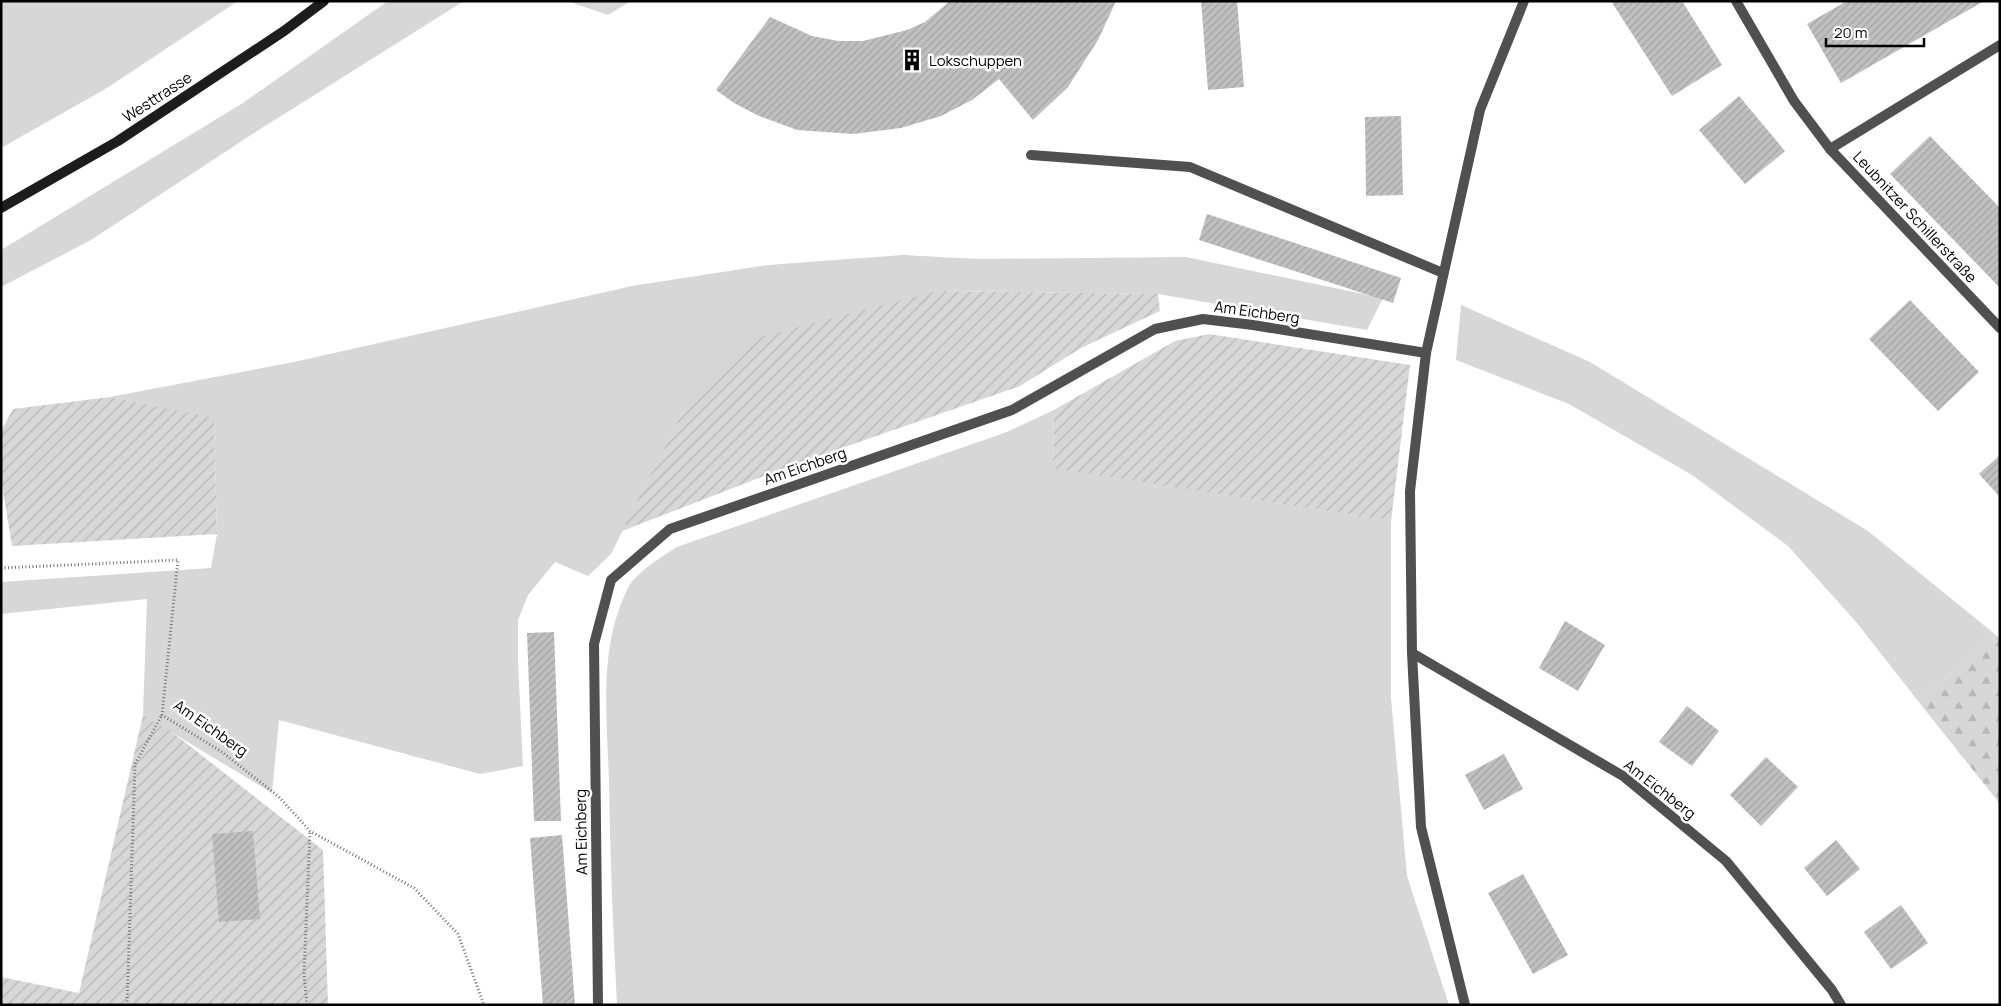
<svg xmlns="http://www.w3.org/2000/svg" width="2001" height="1006" font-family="Manrope,sans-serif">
	<defs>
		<pattern id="forest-firs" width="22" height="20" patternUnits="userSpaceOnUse" patternTransform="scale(1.25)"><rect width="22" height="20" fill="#d7d7d7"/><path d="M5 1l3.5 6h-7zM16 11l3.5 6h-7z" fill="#b7b7b7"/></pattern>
		<pattern id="garden-furrows" width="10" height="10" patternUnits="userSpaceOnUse" patternTransform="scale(1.25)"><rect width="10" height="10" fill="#d7d7d7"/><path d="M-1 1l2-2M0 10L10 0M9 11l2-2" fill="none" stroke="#b7b7b7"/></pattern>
		<pattern id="building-hatch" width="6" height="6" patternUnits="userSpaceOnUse" patternTransform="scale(1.25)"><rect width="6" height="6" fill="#c0c0c0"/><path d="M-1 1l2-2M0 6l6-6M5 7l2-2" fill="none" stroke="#a3a3a3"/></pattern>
	</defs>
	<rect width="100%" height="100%" fill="#fff"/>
	<g fill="#d7d7d7">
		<polygon points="1,1 238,1 107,88 1,148"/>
		<polygon points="388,1 464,1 254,133 91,240 1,287 1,250 243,103"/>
		<polygon points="567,1 631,1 608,15"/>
		<polygon points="903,255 979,259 1186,257 1383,298 1367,330 1158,294 937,291 684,409 611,554 588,576 555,562 528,595 518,620 518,661 523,766 480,774 279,720 272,793 143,715 147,599 1,614 1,582 211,568 217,534 214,419 110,397 294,362 632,286 768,265"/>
		<polygon points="1461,305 1590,362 1868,531 1996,635 1918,701 1857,623 1788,546 1692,475 1569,404 1456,360"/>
		<path d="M 1054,410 L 1053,467 L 1391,521 L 1391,698 L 1407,876 L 1449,1005 L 617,1005 C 613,930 610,856 609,782 C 607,717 598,647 628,588 C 635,573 663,556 677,547 L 1007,432 Z"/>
	</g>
	<polygon fill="url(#forest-firs)" points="1996,635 2000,639 2000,804 1918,701"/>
	<g fill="url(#garden-furrows)">
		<polygon points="937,291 1158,294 1160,311 1081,348 1020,386 790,466 622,531 684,409 760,337"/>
		<polygon points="1209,334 1410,365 1391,521 1053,468 1054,410 1175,341"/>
		<polygon points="110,397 214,418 217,534 12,546 1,479 1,431 13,409"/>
		<polygon points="143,715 168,729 323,850 328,1005 1,1005 1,977 79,993"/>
	</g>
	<g fill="url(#building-hatch)">
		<polygon points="950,1 1116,1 1098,40 1068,87 1033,120 999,79 972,100 941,116 901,128 853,134 797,130 759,116 734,103 716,90 770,17 812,36 838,41 863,41 907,30 925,22"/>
		<polygon points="1201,1 1237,1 1244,87 1208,90"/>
		<polygon points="1611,1 1682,1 1722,65 1672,96"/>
		<polygon points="1847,1 1984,1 1841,83 1807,24"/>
		<polygon points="1739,96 1785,151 1745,184 1699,130"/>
		<polygon points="1401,116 1403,195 1366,196 1365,117"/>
		<polygon points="1930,136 2000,208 2000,288 1890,174"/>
		<polygon points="1207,214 1401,278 1393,303 1199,240"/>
		<polygon points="1910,300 1979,372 1938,411 1869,339"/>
		<polygon points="2000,455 2000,497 1979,474"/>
		<polygon points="1565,621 1605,645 1578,691 1539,668"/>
		<polygon points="554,632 561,821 534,821 527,633"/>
		<polygon points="1687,706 1719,731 1692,766 1659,742"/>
		<polygon points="1504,754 1523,789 1484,810 1465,775"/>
		<polygon points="1766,757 1798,787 1761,826 1730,795"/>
		<polygon points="253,831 260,919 219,922 212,834"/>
		<polygon points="562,835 575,1005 543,1005 530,838"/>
		<polygon points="1836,840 1860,869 1827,896 1804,868"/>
		<polygon points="1523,874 1568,955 1533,974 1488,893"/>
		<polygon points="1901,905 1928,943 1891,969 1864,932"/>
	</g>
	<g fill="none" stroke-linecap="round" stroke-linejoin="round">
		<g stroke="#727272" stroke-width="3" stroke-dasharray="1 2.5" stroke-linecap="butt">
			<polyline points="1,568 178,560 162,715 222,752 278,796 310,831 414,888 458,934 484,1005"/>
			<polyline points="127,1005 135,764 162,715"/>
			<polyline points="307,1005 304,974 310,831"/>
		</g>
		<polyline stroke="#505050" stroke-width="10" points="1031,155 1190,167 1443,273"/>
		<g stroke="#505050" stroke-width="10">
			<polyline points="1736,1 1794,101 1830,149 2000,45"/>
			<polyline points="1830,149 2000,328"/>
			<polyline points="1426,353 1410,491 1412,653 1421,827 1465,1005"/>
			<polyline points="1412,653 1623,776 1726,861 1832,990 1841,1005"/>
			<polyline points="598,1005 594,644 611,580 670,529 1012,410 1155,329 1203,319 1253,325 1426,353 1480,110 1524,1"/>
		</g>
		<polyline stroke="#1d1d1d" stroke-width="10" points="1,208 118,141 284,31 324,1"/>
	</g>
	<defs>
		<g id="building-bare" transform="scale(1.725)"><path d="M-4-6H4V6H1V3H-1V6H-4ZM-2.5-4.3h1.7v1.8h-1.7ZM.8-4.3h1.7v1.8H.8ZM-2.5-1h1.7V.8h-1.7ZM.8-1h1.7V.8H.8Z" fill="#000" stroke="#fff" stroke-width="2.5" paint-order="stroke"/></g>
	</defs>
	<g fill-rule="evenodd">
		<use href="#building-bare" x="912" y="60"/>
	</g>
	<g text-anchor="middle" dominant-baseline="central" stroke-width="5" stroke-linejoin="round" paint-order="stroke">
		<g font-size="15" fill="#000" stroke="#fff" text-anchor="start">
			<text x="929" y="60">Lokschuppen</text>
		</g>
		<g font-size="15" fill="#000" stroke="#fff">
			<text transform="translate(157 97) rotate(-33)">Westtrasse</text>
			<text transform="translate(1915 217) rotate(47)">Leubnitzer Schillerstraße</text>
			<text transform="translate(1257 312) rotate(8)">Am Eichberg</text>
			<text transform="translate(805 466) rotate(-19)">Am Eichberg</text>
			<text transform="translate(211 728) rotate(35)">Am Eichberg</text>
			<text transform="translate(1660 789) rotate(38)">Am Eichberg</text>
			<text transform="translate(581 832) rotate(-91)">Am Eichberg</text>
		</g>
	</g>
	<rect width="2001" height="1006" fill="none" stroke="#000000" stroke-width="5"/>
	<path d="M1826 38v8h98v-8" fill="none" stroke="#000000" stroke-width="2.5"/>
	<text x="1834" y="38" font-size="15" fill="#000000" stroke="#ffffff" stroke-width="4" paint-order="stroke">20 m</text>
</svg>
